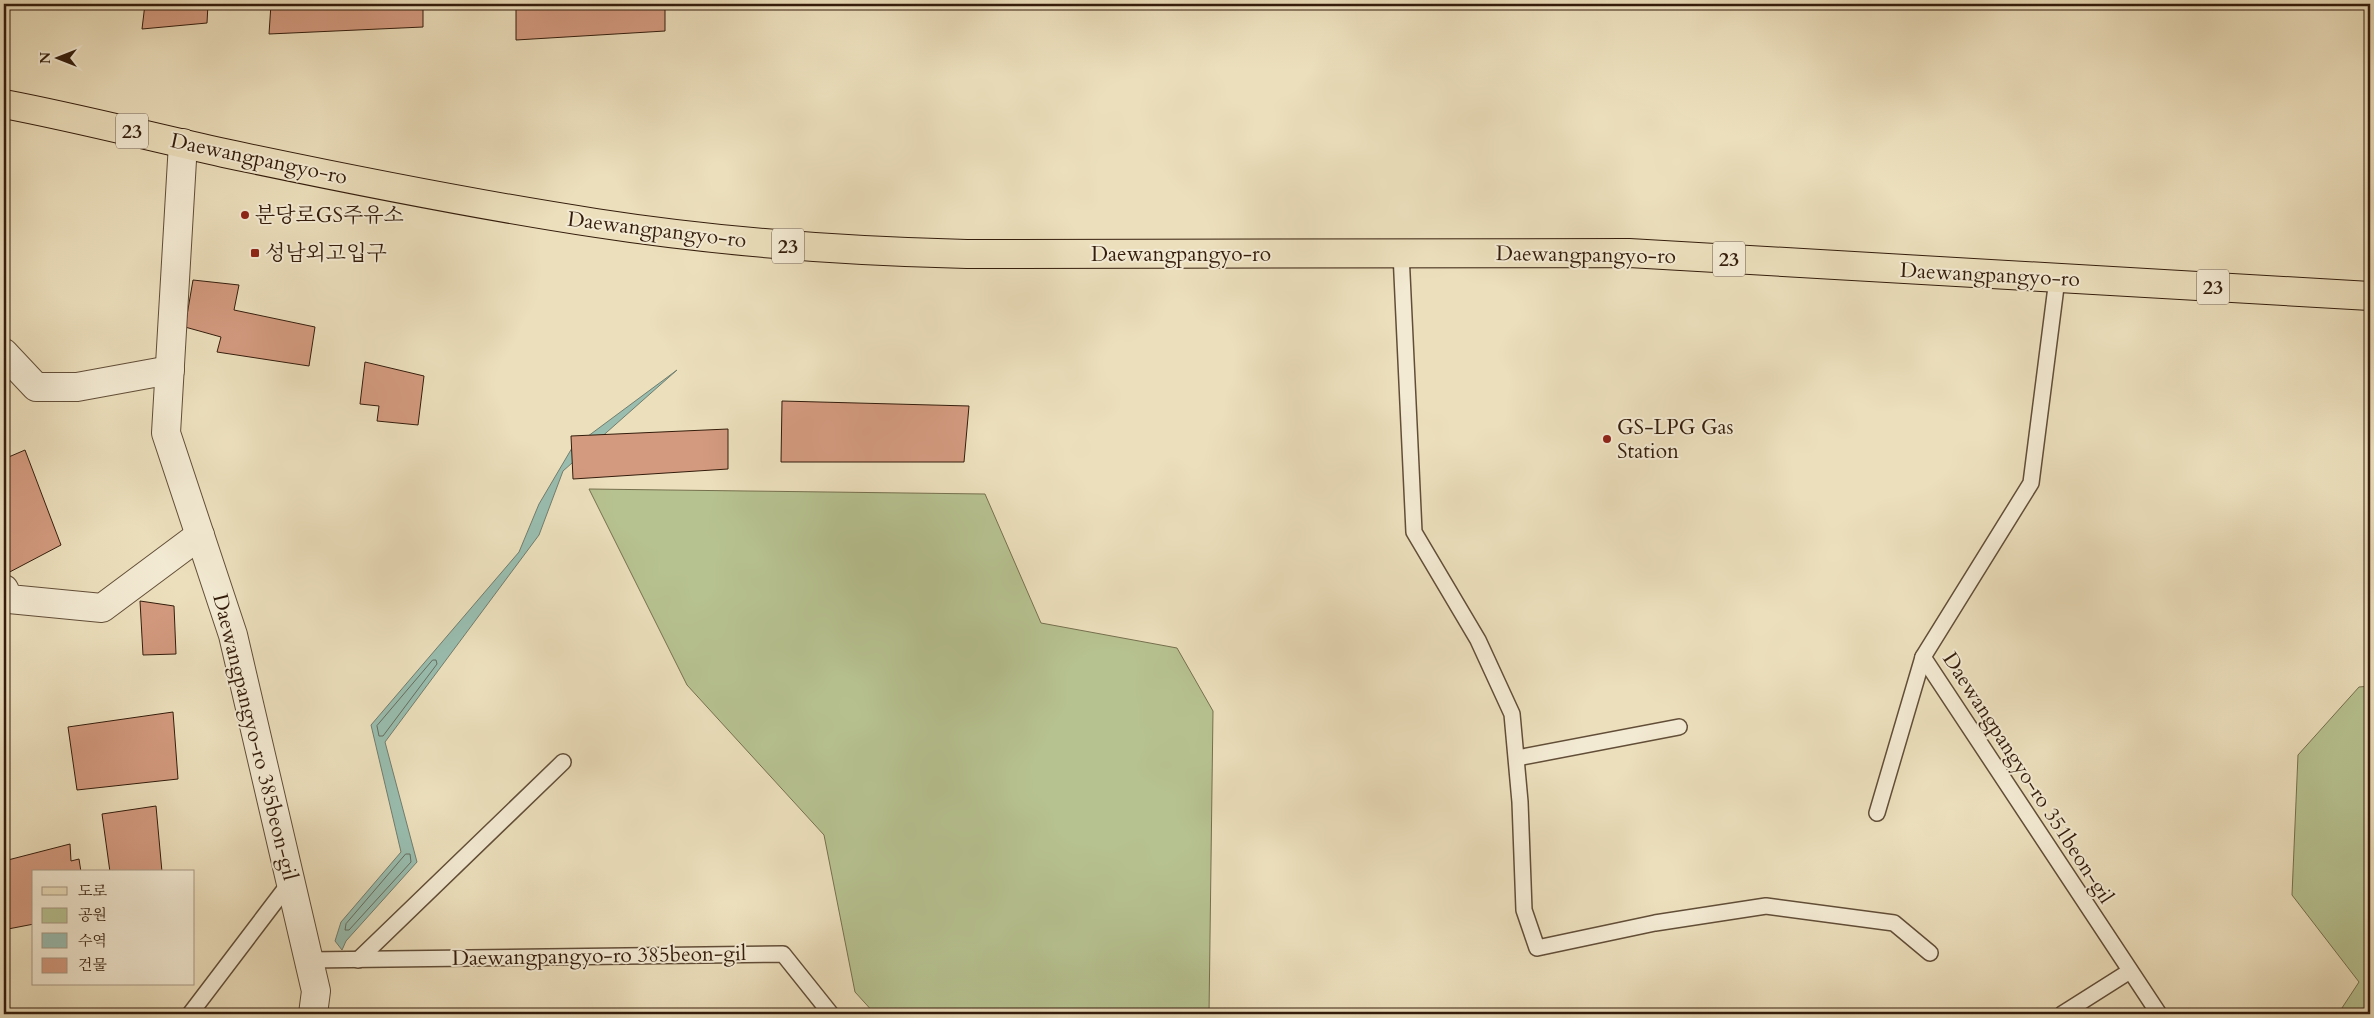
<svg xmlns="http://www.w3.org/2000/svg" width="2374" height="1018" font-family="Cardo,'Noto Serif KR',serif">
	<rect width="100%" height="100%" fill="#ecdfbc"/>
	<filter id="stains"><feTurbulence type="fractalNoise" baseFrequency=".004" numOctaves="4"/><feColorMatrix values="0 0 0 0 .2 0 0 0 0 .09 0 0 0 0 .02 0 0 0 .5 -.17"/></filter>
	<radialGradient id="worn" r=".72"><stop offset=".6" stop-color="#630" stop-opacity="0"/><stop offset="1" stop-color="#630" stop-opacity=".3"/></radialGradient>
	<g fill="#b7c291" stroke="#76704e">
		<polygon points="589,489 985,494 1041,623 1177,648 1213,711 1209,1014 875,1014 855,992 824,835 687,685"/>
		<polygon points="2370,686 2370,1014 2338,1014 2359,982 2292,895 2298,755 2359,687"/>
	</g>
	<polygon fill="#99bdaf" stroke="#717d6e" points="677,370 563,471 539,535 385,742 417,862 346,941 342,950 335,941 341,922 401,852 371,725 519,552 539,504 572,448"/>
	<g fill="none" stroke-linecap="round" stroke-linejoin="round">
		<g stroke="#666d5e" stroke-width="1">
			<polygon points="433,660 436,660 437,664 383,736 379,736 377,726"/>
			<polygon points="406,854 410,854 411,862 349,930 345,930 346,924"/>
		</g>
	</g>
	<g fill="#d39a7f" stroke="#341d0c">
		<polygon points="145,4 208,4 207,23 142,29"/>
		<polygon points="271,4 423,4 423,27 269,34"/>
		<polygon points="516,4 665,4 665,31 516,40"/>
		<polygon points="193,280 239,285 234,310 315,327 309,366 217,352 221,337 185,327"/>
		<polygon points="365,362 424,376 418,425 377,421 379,406 360,404"/>
		<polygon points="782,401 969,406 964,462 781,462"/>
		<polygon points="728,429 728,469 573,479 571,436"/>
		<polygon points="25,450 61,545 4,575 4,459"/>
		<polygon points="140,601 174,606 176,654 143,655"/>
		<polygon points="173,712 178,779 77,790 68,727"/>
		<polygon points="156,806 162,872 110,872 102,814"/>
		<polygon points="70,844 71,861 79,859 81,872 34,872 34,924 8,929 4,909 4,861"/>
	</g>
	<g fill="none" stroke-linecap="round" stroke-linejoin="round">
		<g stroke="#624e38" stroke-width="18">
			<g id="service">
				<polyline points="1401,253 1414,532 1478,640 1512,714 1520,802 1524,910 1537,948 1655,923 1766,906 1894,923 1930,953"/>
				<polyline points="2057,279 2031,483 1923,657 2159,1014"/>
				<polyline points="1517,758 1679,727"/>
				<polyline points="1877,813 1923,657"/>
				<polyline points="309,960 783,954 831,1014"/>
				<polyline points="358,960 563,762"/>
				<polyline points="190,1014 291,881"/>
				<polyline points="2062,1014 2130,971"/>
			</g>
		</g>
		<g stroke="#624e38" stroke-width="30">
			<g id="minor">
				<polyline points="183,143 166,433 233,635 316,991 313,1014"/>
				<polyline points="4,353 36,387 77,387 170,370"/>
				<polyline points="4,589 9,599 102,608 200,535"/>
			</g>
		</g>
		<g stroke="#341d0c" stroke-width="30">
			<path id="primary" d="M 4,104 C 78,118 151,137 224,153 C 347,179 471,204 596,223 C 719,242 843,251 967,254 L 1629,253 L 2370,296"/>
		</g>
		<use href="#service" stroke="#f3ead3" stroke-width="15"/>
		<use href="#minor" stroke="#f3ead3" stroke-width="28"/>
		<use href="#primary" stroke="#ecdfbc" stroke-width="28"/>
	</g>
	<g fill="#8f2418" stroke="#f3ead3" stroke-width="2">
		<circle cx="245" cy="215" r="5"/>
		<rect x="250" y="248" width="10" height="10" rx="2.5"/>
		<circle cx="1607" cy="439" r="5"/>
	</g>
	<g text-anchor="middle" dominant-baseline="central" stroke-width="4" stroke-linejoin="round" paint-order="stroke">
		<g fill="#f3ead3" stroke="#6d5a48" stroke-width="1">
			<rect x="116" y="113.5" width="32" height="35" rx="4"/>
			<rect x="772" y="228.5" width="32" height="35" rx="4"/>
			<rect x="1713" y="241.5" width="32" height="35" rx="4"/>
			<rect x="2197" y="269.5" width="32" height="35" rx="4"/>
		</g>
		<g font-size="20" font-weight="bold" fill="#341d0c">
			<text x="132" y="131">23</text>
			<text x="788" y="246">23</text>
			<text x="1729" y="259">23</text>
			<text x="2213" y="287">23</text>
		</g>
		<g font-size="21" fill="#341d0c" stroke="#f3ead3">
			<text transform="translate(259 159) rotate(12)">Daewangpangyo-ro</text>
			<text transform="translate(657 230) rotate(7)">Daewangpangyo-ro</text>
			<text x="1181" y="254">Daewangpangyo-ro</text>
			<text transform="translate(1586 255) rotate(1)">Daewangpangyo-ro</text>
			<text transform="translate(1990 275) rotate(3)">Daewangpangyo-ro</text>
			<text transform="translate(255 737) rotate(76)">Daewangpangyo-ro 385beon-gil</text>
			<text transform="translate(2028 778) rotate(57)">Daewangpangyo-ro 351beon-gil</text>
			<text transform="translate(599 956) rotate(-1)">Daewangpangyo-ro 385beon-gil</text>
		</g>
		<g font-size="21" fill="#341d0c" stroke="#f3ead3" text-anchor="start">
			<text x="255" y="215">분당로GS주유소</text>
			<text x="265" y="253">성남외고입구</text>
			<text x="1617" y="427">GS-LPG Gas<tspan x="1617" dy="24">Station</tspan></text>
		</g>
	</g>
	<rect width="2374" height="1018" fill="none" stroke="#ecdfbc" stroke-width="20"/>
	<rect x="5" y="5" width="2364" height="1008" fill="none" stroke="#341d0c" stroke-width="2.5"/>
	<rect x="10" y="10" width="2354" height="998" fill="none" stroke="#341d0c"/>
	<rect x="32" y="870" width="162" height="115" fill="#f3ead3" stroke="#a79883"/>
	<rect x="42" y="887" width="25" height="8" fill="#ecdfbc" stroke="#a79883"/>
	<text x="78" y="896" font-size="15" fill="#341d0c">도로</text>
	<rect x="42" y="908" width="25" height="15" fill="#b7c291" stroke="#a79883"/>
	<text x="78" y="920" font-size="15" fill="#341d0c">공원</text>
	<rect x="42" y="933" width="25" height="15" fill="#99bdaf" stroke="#a79883"/>
	<text x="78" y="946" font-size="15" fill="#341d0c">수역</text>
	<rect x="42" y="958" width="25" height="15" fill="#d39a7f" stroke="#a79883"/>
	<text x="78" y="970" font-size="15" fill="#341d0c">건물</text>
	<g transform="translate(58 58) rotate(270)" stroke="#f3ead3" stroke-width="4" paint-order="stroke">
	<path d="M0-4L9 19L0 12L-9 19Z" fill="#341d0c"/>
	<text y="-8" font-size="14" font-weight="bold" text-anchor="middle" fill="#341d0c">N</text>
	</g>
	<rect width="100%" height="100%" filter="url(#stains)"/>
	<rect width="100%" height="100%" fill="url(#worn)"/>
</svg>
